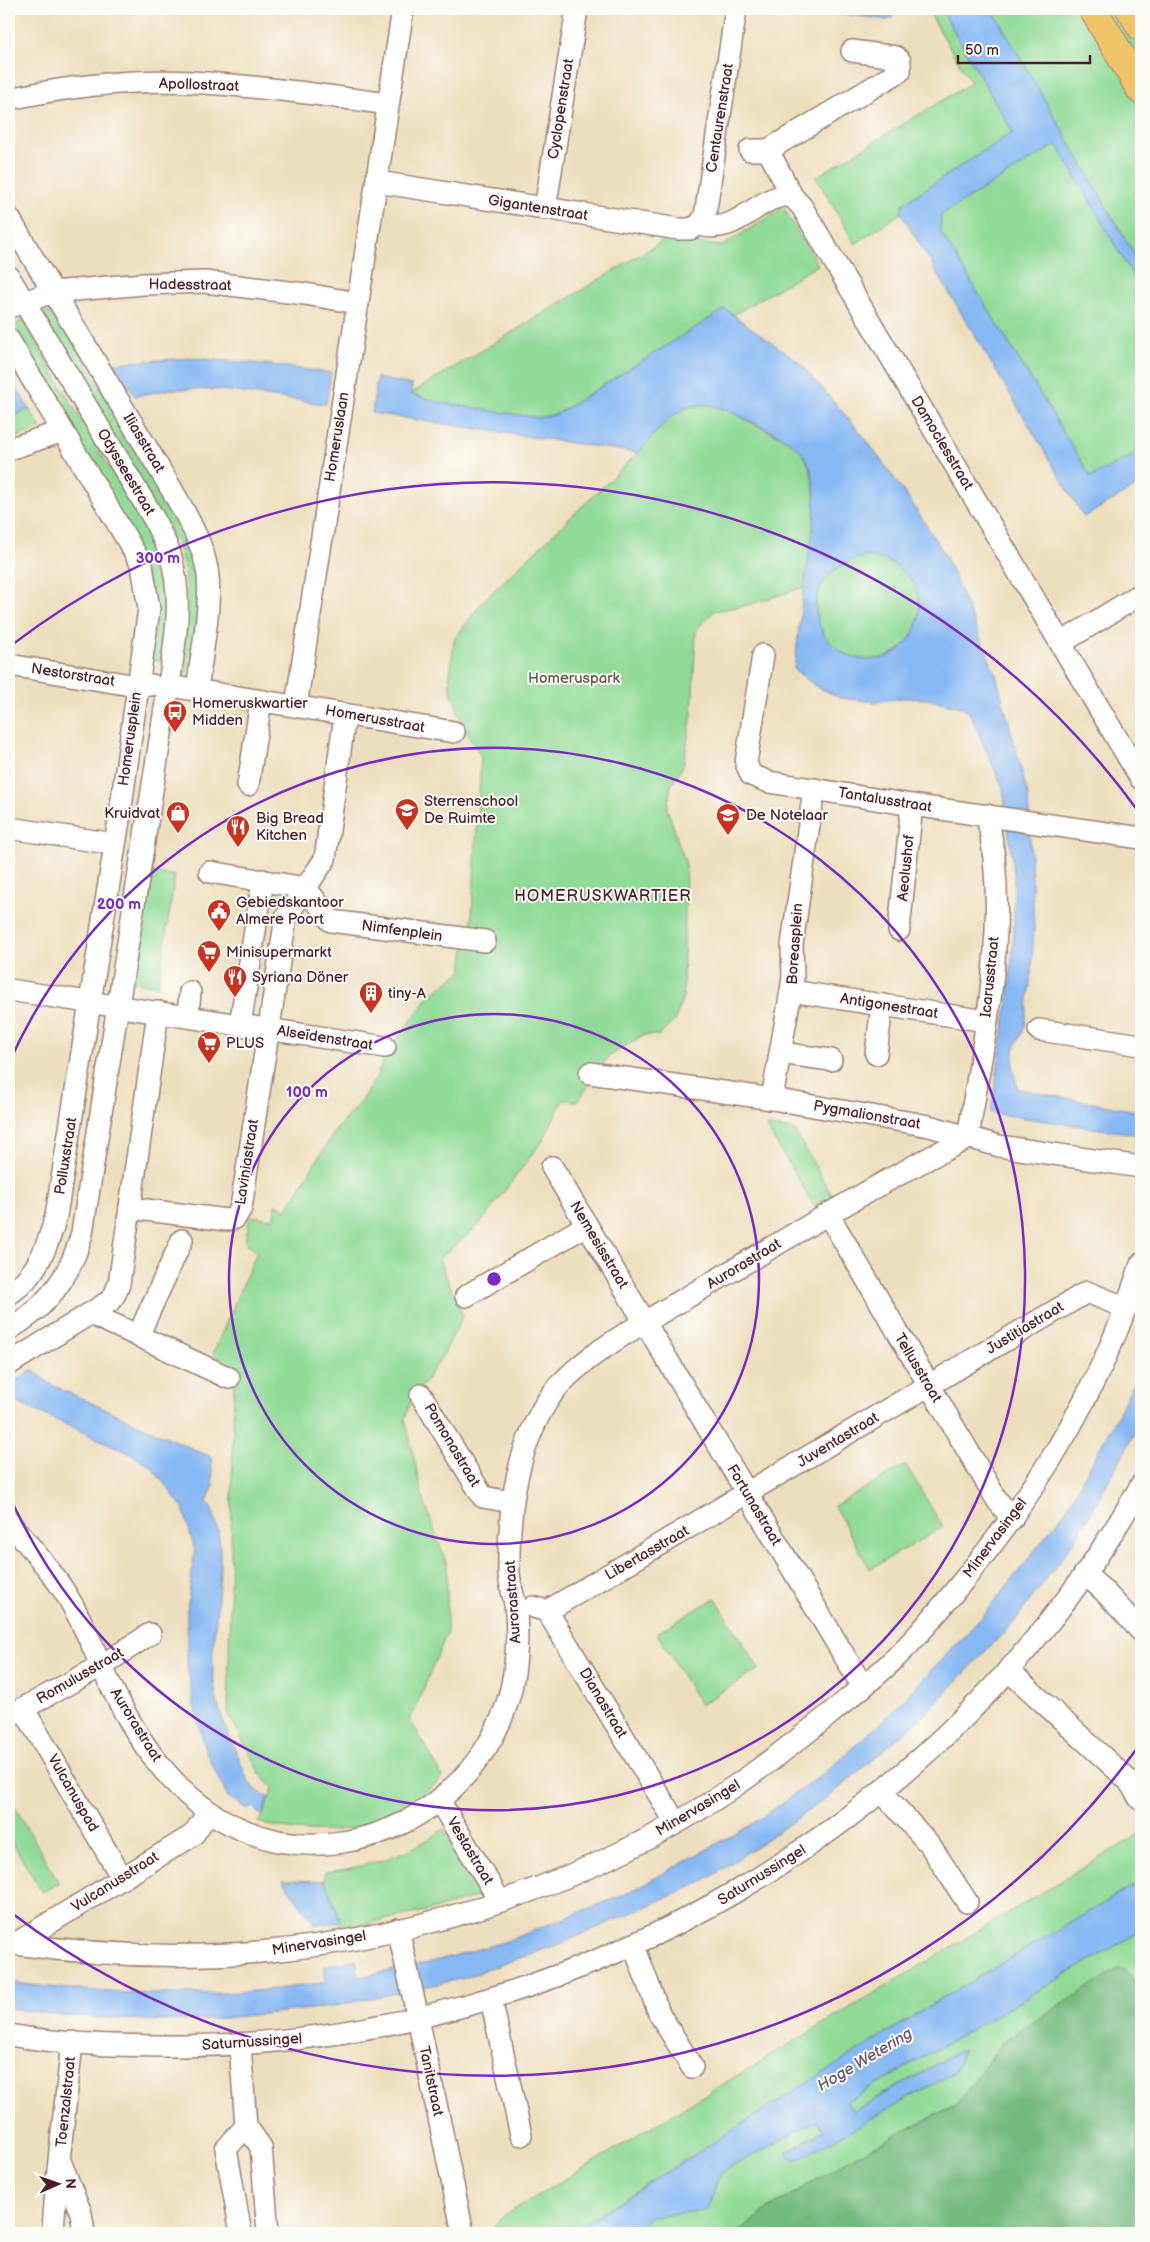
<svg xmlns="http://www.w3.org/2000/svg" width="1150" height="2242" font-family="'Balsamiq Sans',sans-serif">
	<rect width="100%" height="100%" fill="#fdfcf7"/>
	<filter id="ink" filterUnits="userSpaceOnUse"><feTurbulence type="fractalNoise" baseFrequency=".02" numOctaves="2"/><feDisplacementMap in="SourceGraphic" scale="10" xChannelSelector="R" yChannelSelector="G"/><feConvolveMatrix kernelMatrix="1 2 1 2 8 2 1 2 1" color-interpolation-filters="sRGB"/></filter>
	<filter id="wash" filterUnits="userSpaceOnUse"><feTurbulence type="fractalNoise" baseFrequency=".0096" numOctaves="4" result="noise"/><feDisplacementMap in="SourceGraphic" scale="20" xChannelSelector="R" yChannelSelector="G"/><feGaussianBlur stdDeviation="1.12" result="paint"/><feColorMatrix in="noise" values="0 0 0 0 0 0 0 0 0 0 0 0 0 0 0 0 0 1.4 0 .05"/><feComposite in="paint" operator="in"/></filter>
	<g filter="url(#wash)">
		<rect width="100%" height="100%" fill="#eddfbe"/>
		<g fill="#8fda96" stroke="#6c7c60">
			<polygon points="927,9 941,9 1013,132 904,203 901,213 855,244 816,177 971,83"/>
			<polygon points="992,9 1086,9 1141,101 1141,266"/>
			<polygon points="1098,9 1123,9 1141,40 1141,81"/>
			<polygon points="1057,144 1141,290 1141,451 1091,477 940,231 941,214"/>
			<polygon points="783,208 818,265 733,315 725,310 557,414 538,418 441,403 410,394 666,239 722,246"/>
			<path d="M 45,311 L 50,312 L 60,329 L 65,327 L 166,497 L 194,553 L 200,598 L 194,662 L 189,662 L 186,675 L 184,677 L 179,676 C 187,627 194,591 177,543 L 40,313 Z"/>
			<path d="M 22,319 L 157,549 C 172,587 167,622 161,661 L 150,659 L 157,617 L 14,333 L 18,330 L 16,326 Z"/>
			<path d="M 707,404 C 726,408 742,418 760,427 C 770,432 784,437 793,444 C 829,471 811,550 804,587 L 749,605 L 714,611 L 696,630 L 692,714 L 683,766 L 671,786 L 667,808 L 686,865 L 683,996 L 675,1020 L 660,1035 L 643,1035 L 607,1058 L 578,1101 L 563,1100 L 543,1140 L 479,1225 L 439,1259 L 463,1316 L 443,1355 L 411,1402 L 405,1419 L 423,1499 L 447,1565 L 447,1633 L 410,1720 L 443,1777 C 426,1792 408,1808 387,1817 C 346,1835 300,1835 258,1822 L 263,1815 L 273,1788 L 260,1774 L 228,1712 L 234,1378 L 213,1353 L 257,1252 L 245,1242 L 250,1216 L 273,1219 L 276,1204 L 286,1210 L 335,1131 L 361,1101 L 377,1076 L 384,1057 L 431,994 L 462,971 L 464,953 L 471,931 L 481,757 L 464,728 L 449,684 L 454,640 L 482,602 L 638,453 L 671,415 L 688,407 Z"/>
			<polygon points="29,409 41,428 9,440 9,417"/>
			<circle cx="868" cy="608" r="52"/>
			<polygon points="150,872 175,876 158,986 134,982"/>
			<polygon points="766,1126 794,1130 833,1197 815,1207"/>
			<polygon points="906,1465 943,1527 870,1569 834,1506"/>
			<polygon points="715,1598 759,1669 700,1705 657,1633"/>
			<polygon points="9,1797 59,1883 42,1892 9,1837"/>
			<path d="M 444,1829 L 479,1888 L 481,1893 L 477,1897 L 431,1910 L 349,1927 L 341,1922 L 325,1881 L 325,1872 C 369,1867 408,1855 444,1829 Z"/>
			<polygon points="1141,1833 1141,1881 923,2010 570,2233 493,2233 495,2225 502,2217"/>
			<polygon points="1141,1931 1141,1996 1129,1974 1123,1969 1118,1969 1004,2040 957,2104 857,2155 765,2211 739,2233 634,2233 651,2216 707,2210 720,2173 817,2120 824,2130 786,2153 795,2160 954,2073 963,2049 854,2111 846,2102"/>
		</g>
		<path fill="#73ba7f" stroke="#5e6c55" d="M 1118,1969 C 1131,1969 1136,1986 1141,1996 L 1141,2233 L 739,2233 L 765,2211 L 857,2155 L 957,2104 L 1004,2040 Z"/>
		<g fill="#86b8f3" stroke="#686c8f" fill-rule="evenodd">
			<polygon points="810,9 895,9 892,18 887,20"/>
			<polygon points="941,9 992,9 1141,266 1141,290 1057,144 941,215 940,231 1091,477 1141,451 1141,484 1084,517 901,213 904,203 1013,132"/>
			<path d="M 725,309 L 799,362 L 865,438 L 914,506 L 946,557 L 996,675 L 1028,795 L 1034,927 L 1032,964 L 1025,1027 L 1014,1049 L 1013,1069 L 1018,1089 L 1141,1112 L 1141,1135 L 991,1113 L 1009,993 L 1014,935 L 1014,874 L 1003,788 L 970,714 L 963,707 L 926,699 L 903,698 L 875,702 L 841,698 L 815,686 L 794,669 C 798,642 800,614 804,587 C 809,552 825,489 805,457 C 793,438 757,425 738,415 C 687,389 669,418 638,453 L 372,413 L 377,378 L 412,385 L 411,394 L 441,403 L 538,418 L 557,414 ZM 867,556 C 948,567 927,669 860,659 C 842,656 827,643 820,626 C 804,590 834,562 867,556 Z"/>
			<polygon points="192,358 265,364 331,373 326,404 221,390 172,389 135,396 114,363"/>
			<polygon points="18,389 29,409 9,417 9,392"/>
			<path d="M 1141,1367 L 1141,1422 L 1077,1537 L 1014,1622 L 921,1718 L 830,1796 L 705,1881 L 565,1942 L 461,1979 L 330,2007 L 205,2020 L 159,2021 L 59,2015 L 9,2008 L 9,1982 C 113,1996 221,2000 326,1982 L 325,1966 L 356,1960 L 359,1977 L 424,1964 L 504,1942 L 626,1894 L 751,1825 L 823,1774 L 884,1720 L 985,1614 L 1064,1513 L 1117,1417 Z"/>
			<path d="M 33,1370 L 52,1385 L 211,1457 L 213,1487 L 207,1501 C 235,1543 209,1626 213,1675 C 216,1707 223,1723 236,1752 C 241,1762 245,1778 252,1786 C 256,1791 263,1794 268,1797 L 263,1815 L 258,1813 L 252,1806 L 247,1809 L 228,1797 L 207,1754 L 194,1707 L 187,1664 L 187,1610 L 195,1550 L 183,1508 L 151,1466 L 125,1451 L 9,1399 L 9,1385 Z"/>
			<polygon points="283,1880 325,1881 341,1922 315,1925"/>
			<polygon points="1141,1881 1141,1931 846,2102 854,2111 964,2049 954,2073 795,2161 786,2154 824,2130 817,2120 720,2173 707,2210 651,2216 634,2233 570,2233 923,2010"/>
		</g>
	</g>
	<g filter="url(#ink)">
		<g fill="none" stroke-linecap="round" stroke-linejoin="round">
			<g stroke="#9c7f74" stroke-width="24">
				<g id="minor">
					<path d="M 9,99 C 67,87 131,79 191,82 C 257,86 323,95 388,104"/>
					<polyline points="750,150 768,150 900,71 900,61 896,57 852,51"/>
					<polyline points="768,150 792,196"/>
					<polyline points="377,182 679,229 690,229 699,225"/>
					<polyline points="545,209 577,9"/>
					<path d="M 9,218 L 172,490 C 185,513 200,538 206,564 C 214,596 201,656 197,690"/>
					<path d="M 699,225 C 740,236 759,192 792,196 L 802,207 L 1141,779"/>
					<polyline points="699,225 705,216 736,9"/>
					<path d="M 9,277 L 154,519 C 159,531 166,542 170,554 C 183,596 176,635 170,677 L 82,1233 C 71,1275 46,1308 9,1329"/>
					<polyline points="9,307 53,292 143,284 205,282 305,294 358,303"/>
					<path d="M 9,340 L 142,565 L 149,609 L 119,820 L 56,1216 C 48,1246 36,1277 9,1294"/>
					<polyline points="9,449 63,431"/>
					<polyline points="1061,643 1141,594"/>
					<polyline points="763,655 746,763 751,775 769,782 912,805 1141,838"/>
					<polyline points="9,665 137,686 152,685"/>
					<polyline points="182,688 454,732"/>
					<polyline points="296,706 403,9"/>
					<polyline points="248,785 261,701"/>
					<polyline points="9,828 115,844"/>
					<polyline points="210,872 306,888 331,921 485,941"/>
					<polyline points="899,930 912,805"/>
					<polyline points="9,990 385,1047"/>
					<polyline points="791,991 986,1021"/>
					<polyline points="188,1016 190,992"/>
					<polyline points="240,1025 263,880"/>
					<polyline points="1039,1030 1141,1045"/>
					<polyline points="780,1053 831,1060"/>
					<polyline points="876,1054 882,1005"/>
					<polyline points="590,1073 772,1099 907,1122 929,1126 999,1146 1141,1167"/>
					<polyline points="772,1099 791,991 793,977 792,945 814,789"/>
					<polyline points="552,1167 863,1687"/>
					<polyline points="130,1208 227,1220 235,1218 241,1208 286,917 325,859 345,715"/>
					<polyline points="828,1214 997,1500 1012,1519"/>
					<polyline points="466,1296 587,1225"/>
					<polyline points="91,1314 229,1378"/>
					<polyline points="138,1336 182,1240"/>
					<polyline points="9,1364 110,1301 115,1294 119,1284 158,1012"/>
					<polyline points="421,1395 483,1497 511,1502"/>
					<path d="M 9,1522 C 32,1549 57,1576 74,1608 C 90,1637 101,1668 117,1698 C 152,1766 199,1824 278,1841 C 320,1849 366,1842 405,1822 C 461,1793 505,1737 514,1673 C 517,1651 518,1626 515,1604 C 513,1594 510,1584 509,1574 C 508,1515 515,1454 546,1403 C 574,1356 659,1315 706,1286 C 793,1235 878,1183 968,1138 C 984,1033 1011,922 987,815"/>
					<polyline points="1086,1575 1104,1591 1141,1631"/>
					<polyline points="533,1607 547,1611 676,1823"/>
					<polyline points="547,1611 1087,1292 1126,1308"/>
					<polyline points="1008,1670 1129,1781 1140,1799"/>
					<polyline points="23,1708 122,1878"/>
					<polyline points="9,1716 101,1666 150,1634"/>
					<polyline points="881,1791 930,1845 967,1902"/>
					<polyline points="440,1802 500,1901"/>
					<polyline points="398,1929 418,2018 463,2233"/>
					<path d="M 9,1943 C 92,1955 177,1959 260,1952 C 421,1938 599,1880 732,1788 C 766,1765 798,1740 830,1714 C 850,1697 871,1681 890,1663 C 920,1635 945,1603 971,1571 C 1045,1480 1106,1376 1141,1264"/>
					<polyline points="15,1944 193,1835 208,1813"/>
					<polyline points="634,1946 659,2013 692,2067"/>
					<polyline points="491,1999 521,2135"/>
					<path d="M 9,2035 C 66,2045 125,2046 183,2046 C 570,2042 951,1825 1141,1485"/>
					<polyline points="240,2045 246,2126 226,2149 241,2233"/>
					<polyline points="246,2126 261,2147 268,2233"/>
					<polyline points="60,2161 81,2213 84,2233"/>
					<path d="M 53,2233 C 56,2170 66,2106 72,2042"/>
				</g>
			</g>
			<g stroke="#9c7f74" stroke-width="30">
				<g id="major">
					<polyline points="1093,9 1141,90"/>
					<polyline points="1130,9 1141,27"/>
				</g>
			</g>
			<use href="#minor" stroke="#fff" stroke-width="21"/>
			<use href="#major" stroke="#f0c469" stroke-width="28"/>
		</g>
	</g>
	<g fill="none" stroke="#7b2cbf" stroke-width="2.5">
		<circle cx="494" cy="1279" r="265"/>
		<path d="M9 1063A531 531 0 1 1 9 1495"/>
		<path d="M1138 1747A796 796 0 0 1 9 1911M9 647A796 796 0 0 1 1138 811"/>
	</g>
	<defs>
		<g id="bus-pin" transform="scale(1.25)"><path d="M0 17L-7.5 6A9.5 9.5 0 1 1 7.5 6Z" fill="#c8321e" stroke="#fdfcf7"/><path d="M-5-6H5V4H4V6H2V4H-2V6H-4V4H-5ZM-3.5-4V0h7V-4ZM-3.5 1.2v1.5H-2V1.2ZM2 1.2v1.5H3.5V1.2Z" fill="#fff"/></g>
		<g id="school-pin" transform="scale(1.25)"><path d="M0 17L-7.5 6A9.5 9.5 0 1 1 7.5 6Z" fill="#c8321e" stroke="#fdfcf7"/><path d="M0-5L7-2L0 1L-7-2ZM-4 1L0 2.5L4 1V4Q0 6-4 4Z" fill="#fff"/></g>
		<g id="shop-pin" transform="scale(1.25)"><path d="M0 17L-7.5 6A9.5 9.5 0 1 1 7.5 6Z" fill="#c8321e" stroke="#fdfcf7"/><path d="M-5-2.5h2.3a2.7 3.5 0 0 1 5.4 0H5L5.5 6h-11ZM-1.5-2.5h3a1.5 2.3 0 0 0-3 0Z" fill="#fff"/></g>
		<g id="restaurant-pin" transform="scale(1.25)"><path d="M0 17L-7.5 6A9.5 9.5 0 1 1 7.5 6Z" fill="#c8321e" stroke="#fdfcf7"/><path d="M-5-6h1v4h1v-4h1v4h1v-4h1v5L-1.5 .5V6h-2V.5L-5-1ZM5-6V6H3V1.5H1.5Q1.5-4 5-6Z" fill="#fff"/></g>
		<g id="civic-pin" transform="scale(1.25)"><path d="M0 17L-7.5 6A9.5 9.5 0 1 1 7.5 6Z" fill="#c8321e" stroke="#fdfcf7"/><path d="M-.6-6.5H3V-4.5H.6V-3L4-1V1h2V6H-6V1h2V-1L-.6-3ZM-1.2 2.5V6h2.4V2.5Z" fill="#fff"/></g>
		<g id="supermarket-pin" transform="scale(1.25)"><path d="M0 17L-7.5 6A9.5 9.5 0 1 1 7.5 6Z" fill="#c8321e" stroke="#fdfcf7"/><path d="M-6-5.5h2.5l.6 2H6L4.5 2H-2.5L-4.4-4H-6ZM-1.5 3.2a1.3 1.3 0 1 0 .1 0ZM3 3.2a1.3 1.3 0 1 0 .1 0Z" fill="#fff"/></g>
		<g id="building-pin" transform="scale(1.25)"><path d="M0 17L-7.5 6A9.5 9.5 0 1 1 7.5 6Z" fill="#c8321e" stroke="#fdfcf7"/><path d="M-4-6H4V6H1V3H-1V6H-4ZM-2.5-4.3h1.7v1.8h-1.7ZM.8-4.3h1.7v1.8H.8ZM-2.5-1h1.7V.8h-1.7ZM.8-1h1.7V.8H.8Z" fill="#fff"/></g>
	</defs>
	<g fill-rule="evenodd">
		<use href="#bus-pin" x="175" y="712"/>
		<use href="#school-pin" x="407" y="810"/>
		<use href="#shop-pin" x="178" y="813"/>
		<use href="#school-pin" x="728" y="815"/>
		<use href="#restaurant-pin" x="238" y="827"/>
		<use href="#civic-pin" x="219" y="911"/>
		<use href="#supermarket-pin" x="209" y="952"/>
		<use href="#restaurant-pin" x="235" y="977"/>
		<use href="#building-pin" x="371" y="993"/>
		<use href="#supermarket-pin" x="209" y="1043"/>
	</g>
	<g text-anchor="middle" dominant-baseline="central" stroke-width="4" stroke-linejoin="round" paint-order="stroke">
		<g font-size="15" fill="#4a1f2b" stroke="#fdfcf7">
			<text transform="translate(199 85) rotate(2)">Apollostraat</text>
			<text transform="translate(561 109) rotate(-81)">Cyclopenstraat</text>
			<text transform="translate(720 118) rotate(-81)">Centaurenstraat</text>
			<text transform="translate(538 208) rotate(9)">Gigantenstraat</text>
			<text transform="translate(190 285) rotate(1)">Hadesstraat</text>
			<text transform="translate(337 437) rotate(-81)">Homeruslaan</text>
			<text transform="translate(144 443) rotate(59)">Iliasstraat</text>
			<text transform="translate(942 443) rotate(59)">Damoclesstraat</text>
			<text transform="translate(126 472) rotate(59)">Odysseestraat</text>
			<text transform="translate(73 675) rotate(9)">Nestorstraat</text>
			<text transform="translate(375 719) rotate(10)">Homerusstraat</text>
			<text transform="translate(130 739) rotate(-82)">Homerusplein</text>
			<text transform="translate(885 800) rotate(9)">Tantalusstraat</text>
			<text transform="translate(906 868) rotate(-84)">Aeolushof</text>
			<text transform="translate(402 931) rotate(8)">Nimfenplein</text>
			<text transform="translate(795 944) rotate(-86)">Boreasplein</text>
			<text transform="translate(990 977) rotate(-84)">Icarusstraat</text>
			<text transform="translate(889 1006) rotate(9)">Antigonestraat</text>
			<text transform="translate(325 1038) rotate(9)">Alseïdenstraat</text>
			<text transform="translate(867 1115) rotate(10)">Pygmalionstraat</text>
			<text transform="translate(66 1156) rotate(-81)">Polluxstraat</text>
			<text transform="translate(247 1162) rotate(-81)">Laviniastraat</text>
			<text transform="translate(599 1245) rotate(59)">Nemesisstraat</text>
			<text transform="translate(744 1264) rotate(-31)">Aurorastraat</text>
			<text transform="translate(1025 1328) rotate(-31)">Justitiastraat</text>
			<text transform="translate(918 1368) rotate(59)">Tellusstraat</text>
			<text transform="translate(838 1440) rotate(-31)">Juventastraat</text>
			<text transform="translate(452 1445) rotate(59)">Pomonastraat</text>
			<text transform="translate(754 1505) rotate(59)">Fortunastraat</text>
			<text transform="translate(995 1538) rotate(-53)">Minervasingel</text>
			<text transform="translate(647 1553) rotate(-30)">Libertasstraat</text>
			<text transform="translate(513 1602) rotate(-94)">Aurorastraat</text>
			<text transform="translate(80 1676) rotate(-30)">Romulusstraat</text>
			<text transform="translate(603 1703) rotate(59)">Dianastraat</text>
			<text transform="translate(136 1725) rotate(58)">Aurorastraat</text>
			<text transform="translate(73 1793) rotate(60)">Vulcanuspad</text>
			<text transform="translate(698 1808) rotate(-31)">Minervasingel</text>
			<text transform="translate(470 1851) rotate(59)">Vestastraat</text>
			<text transform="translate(762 1875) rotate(-32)">Saturnussingel</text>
			<text transform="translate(115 1882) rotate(-32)">Vulcanusstraat</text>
			<text transform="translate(319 1943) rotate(-9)">Minervasingel</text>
			<text transform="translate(252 2042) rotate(-4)">Saturnussingel</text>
			<text transform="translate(431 2081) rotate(78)">Tanitstraat</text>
			<text transform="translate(66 2102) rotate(-84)">Toenzalstraat</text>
		</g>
		<g font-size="15" fill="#5f574b" stroke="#fdfcf7">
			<text x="574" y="678">Homeruspark</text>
		</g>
		<g font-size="15" fill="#4a1f2b" stroke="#fdfcf7" text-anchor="start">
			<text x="192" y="703">Homeruskwartier<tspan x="192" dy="17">Midden</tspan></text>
			<text x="424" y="801">Sterrenschool<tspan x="424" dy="17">De Ruimte</tspan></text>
			<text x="160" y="813" text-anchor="end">Kruidvat</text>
			<text x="746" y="815">De Notelaar</text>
			<text x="256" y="818">Big Bread<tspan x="256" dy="17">Kitchen</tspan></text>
			<text x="236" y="902">Gebiedskantoor<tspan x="236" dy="17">Almere Poort</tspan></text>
			<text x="226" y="952">Minisupermarkt</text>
			<text x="252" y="977">Syriana Döner</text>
			<text x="388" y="993">tiny-A</text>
			<text x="226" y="1043">PLUS</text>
		</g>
		<g font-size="16" letter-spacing="1" fill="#4a1f2b" stroke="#fdfcf7">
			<text x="603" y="896">HOMERUSKWARTIER</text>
		</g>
		<g font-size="16" font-style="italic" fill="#5f5571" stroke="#fdfcf7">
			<text transform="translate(865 2060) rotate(-31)">Hoge Wetering</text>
		</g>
	</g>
	<circle cx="494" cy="1279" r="8" fill="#7b2cbf" stroke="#fdfcf7" stroke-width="2.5"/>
	<g font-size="15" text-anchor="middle" font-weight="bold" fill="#7b2cbf" stroke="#fdfcf7" stroke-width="4" stroke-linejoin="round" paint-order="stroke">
		<text x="158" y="563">300 m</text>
		<text x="119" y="909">200 m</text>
		<text x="307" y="1097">100 m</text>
	</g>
	<rect width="1150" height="2242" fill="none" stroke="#fdfcf7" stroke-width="30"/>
	<g transform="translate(58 2184) rotate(88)" stroke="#fdfcf7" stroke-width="4" paint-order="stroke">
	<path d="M0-4L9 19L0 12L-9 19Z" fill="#4a1f2b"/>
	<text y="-8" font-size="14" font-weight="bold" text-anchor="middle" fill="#4a1f2b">N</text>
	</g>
	<path d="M958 55v8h132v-8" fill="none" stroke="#4a1f2b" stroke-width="2.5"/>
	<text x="965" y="55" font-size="15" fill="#4a1f2b" stroke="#fdfcf7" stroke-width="4" paint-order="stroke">50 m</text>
</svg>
